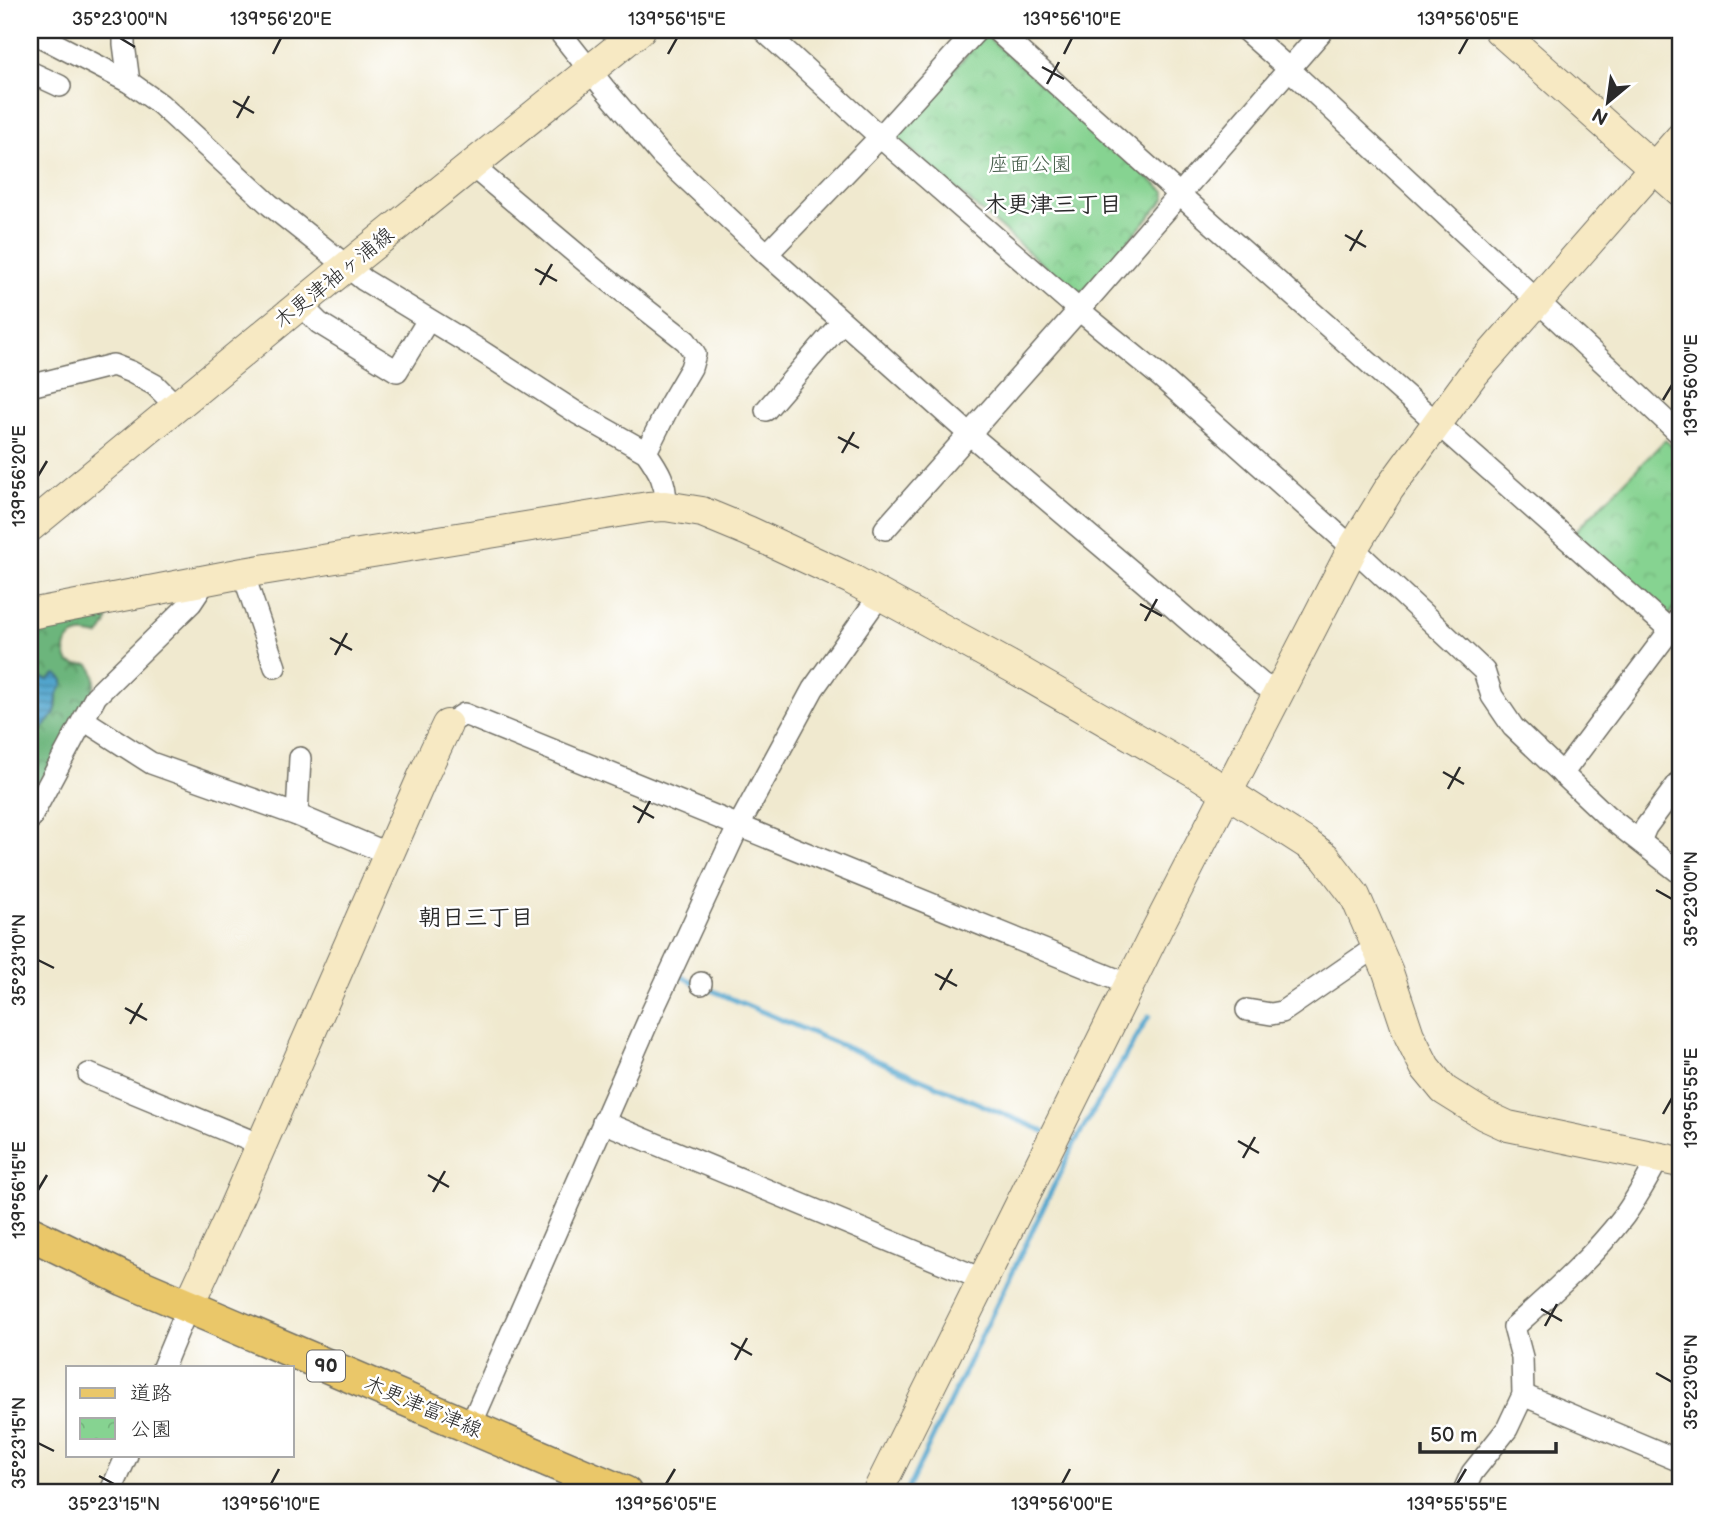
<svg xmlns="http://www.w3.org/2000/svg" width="1710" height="1523" font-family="'Balsamiq Sans','Klee One',sans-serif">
	<defs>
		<pattern id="forest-crowns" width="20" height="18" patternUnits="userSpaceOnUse" patternTransform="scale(1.75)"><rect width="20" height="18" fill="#6cb57b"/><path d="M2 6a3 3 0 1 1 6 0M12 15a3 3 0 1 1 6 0" fill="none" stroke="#599365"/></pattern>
		<pattern id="park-crowns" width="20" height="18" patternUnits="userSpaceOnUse" patternTransform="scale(1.75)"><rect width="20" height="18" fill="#86d391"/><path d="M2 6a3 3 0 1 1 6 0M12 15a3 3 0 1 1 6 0" fill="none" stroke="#74b57d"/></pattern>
		<pattern id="water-rules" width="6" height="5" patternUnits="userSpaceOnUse" patternTransform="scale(1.75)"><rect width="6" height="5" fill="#51a5cd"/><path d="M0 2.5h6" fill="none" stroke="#4387a7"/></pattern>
	</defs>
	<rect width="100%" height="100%" fill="#fff"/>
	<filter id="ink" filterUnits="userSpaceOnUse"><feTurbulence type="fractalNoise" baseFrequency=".0143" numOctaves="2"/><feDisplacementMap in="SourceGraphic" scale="14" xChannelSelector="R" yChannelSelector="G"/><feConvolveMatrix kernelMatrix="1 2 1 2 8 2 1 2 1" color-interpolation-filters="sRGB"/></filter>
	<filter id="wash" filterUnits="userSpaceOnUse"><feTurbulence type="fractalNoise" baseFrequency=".00686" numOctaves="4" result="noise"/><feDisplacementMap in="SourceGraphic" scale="28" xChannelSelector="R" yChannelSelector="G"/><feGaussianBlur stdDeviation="1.57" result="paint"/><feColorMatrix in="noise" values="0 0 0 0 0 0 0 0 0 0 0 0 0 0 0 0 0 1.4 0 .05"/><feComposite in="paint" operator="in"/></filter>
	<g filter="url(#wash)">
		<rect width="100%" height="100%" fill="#f0e9cf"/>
		<path fill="url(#forest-crowns)" stroke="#4c7053" stroke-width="2" d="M 107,611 C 110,621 105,629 98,636 C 93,635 85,633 80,634 C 64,637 62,651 69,663 L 77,665 L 88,664 C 98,673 95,684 92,697 L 30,801 C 30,789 27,754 30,745 C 35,732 48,724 54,714 C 60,704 56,685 54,675 L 48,680 L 37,677 L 30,679 L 30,642 L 35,641 L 42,626 Z"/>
		<g fill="url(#park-crowns)" stroke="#587f5e" stroke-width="2">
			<polygon points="985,35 1165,192 1165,199 1084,291 1073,291 894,135"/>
			<polygon points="1665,440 1680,453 1680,600 1667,618 1572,535"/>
		</g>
		<polygon fill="url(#water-rules)" stroke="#3e687c" stroke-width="2" points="57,674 63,680 63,685 57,694 56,708 54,715 40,730 30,746 30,679 37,677 48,680 54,675"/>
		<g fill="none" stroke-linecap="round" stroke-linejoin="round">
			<g stroke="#51a5cd" stroke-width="5">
				<polyline points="682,977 695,983"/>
				<polyline points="704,987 1046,1132"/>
				<polyline points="906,1493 1074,1144 1149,1016"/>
			</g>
		</g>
	</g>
	<g filter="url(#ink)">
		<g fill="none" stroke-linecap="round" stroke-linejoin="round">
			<g stroke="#706e64" stroke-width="24">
				<g id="street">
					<polyline points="124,30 124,44 129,82"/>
					<polyline points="558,30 604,88 661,155 767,254 968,433 1143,581 1262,684 1280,693"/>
					<polyline points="763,30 880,137 1079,310 1162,378 1353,548 1484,671 1492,696 1513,727 1607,816 1680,873"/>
					<polyline points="996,30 1179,194 1670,630"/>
					<polyline points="1245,30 1288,68 1680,434"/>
					<path d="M 30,31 L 129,82 L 160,104 L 270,205 L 364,280 L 481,351 L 577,413 L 646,452 C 658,469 668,484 665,506"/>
					<polyline points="30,72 60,86"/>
					<polyline points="472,166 598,272 686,341 695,354 691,368 670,404 646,452"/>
					<polyline points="767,254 880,137 977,30"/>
					<polyline points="301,305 319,323 397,371 428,320"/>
					<polyline points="30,386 113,365 131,372 155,385 176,406"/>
					<polyline points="766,410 842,322"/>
					<polyline points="885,529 1079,310 1323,30"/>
					<polyline points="243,573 275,667"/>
					<polyline points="84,720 151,763 297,815 389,854"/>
					<polyline points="447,725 464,714 1130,985"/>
					<polyline points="1562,774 1680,617"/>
					<polyline points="297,815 300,758"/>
					<polyline points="30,819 96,696 191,603 207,579"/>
					<polyline points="1640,841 1646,827 1680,781"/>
					<polyline points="701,984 701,983"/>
					<polyline points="1247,1010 1271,1014 1282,1012 1376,947"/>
					<polyline points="89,1074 261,1145"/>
					<polyline points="603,1122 984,1280"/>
					<polyline points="163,1367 188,1307"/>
					<polyline points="1523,1395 1680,1461"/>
					<polyline points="470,1427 652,1012 738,827 813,689 880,595"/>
					<polyline points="110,1493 127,1455"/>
					<path d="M 1463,1493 L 1472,1473 L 1507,1429 L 1523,1395 L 1522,1357 L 1514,1327 C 1552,1293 1593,1257 1624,1216 C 1638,1197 1648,1177 1660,1156"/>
				</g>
			</g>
			<g stroke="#706e64" stroke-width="32">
				<g id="secondary">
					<polyline points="1499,30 1680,191"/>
					<polyline points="30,527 346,267 640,30"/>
					<polyline points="30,614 243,573 648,507 665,506 702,512 748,531 851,579 1012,667 1200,775 1306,843 1325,857 1355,896 1388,972 1409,1035 1425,1067 1444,1090 1484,1115 1508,1126 1680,1162"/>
					<polyline points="188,1307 231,1214 423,776 447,725"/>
					<polyline points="877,1493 1158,927 1353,548 1389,489 1471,377 1680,138"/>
				</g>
			</g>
			<g stroke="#706e64" stroke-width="36">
				<polyline id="primary" points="30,1233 124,1279 625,1493"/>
			</g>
			<use href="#street" stroke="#fff" stroke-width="21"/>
			<use href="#secondary" stroke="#f7e9c3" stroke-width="30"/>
			<use href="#primary" stroke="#eac769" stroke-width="33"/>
		</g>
	</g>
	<path fill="none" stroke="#2b2b2b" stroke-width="2.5" d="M 120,38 L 135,47M 273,54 L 281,38M 668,54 L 677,38M 1064,54 L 1072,38M 1459,54 L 1468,38M 1042,67 L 1064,79M 1047,84 L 1059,62M 233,101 L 254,113M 237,118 L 249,96M 1345,235 L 1366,247M 1350,251 L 1362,230M 535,269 L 557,281M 540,285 L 552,264M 1663,400 L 1672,385M 838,437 L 859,448M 842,453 L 854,432M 38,476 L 47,461M 1140,604 L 1162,616M 1145,621 L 1157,599M 330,638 L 352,650M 335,655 L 347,633M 1443,772 L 1464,784M 1448,789 L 1460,767M 633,806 L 654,818M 638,823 L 650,801M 1656,890 L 1672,899M 38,960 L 54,968M 935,974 L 957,986M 940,990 L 952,969M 125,1008 L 147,1020M 130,1024 L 142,1003M 1663,1114 L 1672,1098M 1238,1141 L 1259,1153M 1243,1158 L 1255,1137M 428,1175 L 449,1187M 38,1190 L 47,1175M 433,1192 L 445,1171M 1541,1309 L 1562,1321M 1545,1326 L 1557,1304M 731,1343 L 752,1355M 735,1360 L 747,1338M 1656,1373 L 1672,1382M 38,1443 L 54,1451M 99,1476 L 114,1484M 271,1484 L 279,1469M 666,1484 L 675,1469M 1062,1484 L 1070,1469M 1457,1484 L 1466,1469"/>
	<g text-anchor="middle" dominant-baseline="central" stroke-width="5" stroke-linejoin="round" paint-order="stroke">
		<rect fill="#fff" stroke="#6b6b6b" stroke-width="2" x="307" y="1350.5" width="38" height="31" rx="5"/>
		<g font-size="19" font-weight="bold" fill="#2b2b2b">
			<text x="326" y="1366">90</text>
		</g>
		<g font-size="21" fill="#465d4a" stroke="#fff">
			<text x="1030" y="164">座面公園</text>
		</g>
		<g font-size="21" fill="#2b2b2b" stroke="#fff">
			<text transform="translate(334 278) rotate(-39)">木更津袖ヶ浦線</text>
			<text transform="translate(423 1407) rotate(23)">木更津富津線</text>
		</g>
		<g font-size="23" font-weight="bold" fill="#2b2b2b" stroke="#fff">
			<text x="1053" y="205">木更津三丁目</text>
			<text x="476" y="918">朝日三丁目</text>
		</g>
	</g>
	<rect width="1710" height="1523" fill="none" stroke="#fff" stroke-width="77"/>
	<rect x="66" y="1366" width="228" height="91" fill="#ffffff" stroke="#aaaaaa" stroke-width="2"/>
	<rect x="80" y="1388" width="35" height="10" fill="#eac769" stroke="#aaaaaa" stroke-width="2"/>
	<text x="130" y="1400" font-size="21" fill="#2b2b2b">道路</text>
	<rect x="80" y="1418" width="35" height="21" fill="url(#park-crowns)" stroke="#aaaaaa" stroke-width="2"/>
	<text x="130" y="1436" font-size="21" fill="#2b2b2b">公園</text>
	<g transform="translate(1608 102) rotate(209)" stroke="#ffffff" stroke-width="5" paint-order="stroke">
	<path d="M0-5L12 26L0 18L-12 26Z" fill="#2b2b2b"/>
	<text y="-10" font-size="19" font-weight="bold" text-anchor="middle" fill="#2b2b2b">N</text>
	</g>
	<path d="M1420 1442v10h136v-10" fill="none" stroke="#2b2b2b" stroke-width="3.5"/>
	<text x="1430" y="1442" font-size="21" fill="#2b2b2b" stroke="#ffffff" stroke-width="5" paint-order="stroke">50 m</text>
	<rect x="38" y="38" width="1634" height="1446" fill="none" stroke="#2b2b2b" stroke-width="2.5"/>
	<g font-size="18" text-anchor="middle" fill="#2b2b2b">
		<text x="120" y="25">35°23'00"N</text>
		<text x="281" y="25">139°56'20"E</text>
		<text x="677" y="25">139°56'15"E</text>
		<text x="1072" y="25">139°56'10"E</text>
		<text x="1468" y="25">139°56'05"E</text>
		<text transform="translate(1691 385) rotate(-90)" y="6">139°56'00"E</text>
		<text transform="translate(19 476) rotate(-90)" y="6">139°56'20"E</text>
		<text transform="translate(1691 899) rotate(-90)" y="6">35°23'00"N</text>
		<text transform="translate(19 960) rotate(-90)" y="6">35°23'10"N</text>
		<text transform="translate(1691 1098) rotate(-90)" y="6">139°55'55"E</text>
		<text transform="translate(19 1190) rotate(-90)" y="6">139°56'15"E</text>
		<text transform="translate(1691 1382) rotate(-90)" y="6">35°23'05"N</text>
		<text transform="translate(19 1443) rotate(-90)" y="6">35°23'15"N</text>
		<text x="114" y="1510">35°23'15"N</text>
		<text x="271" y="1510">139°56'10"E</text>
		<text x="666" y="1510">139°56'05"E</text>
		<text x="1062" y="1510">139°56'00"E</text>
		<text x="1457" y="1510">139°55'55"E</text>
	</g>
</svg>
